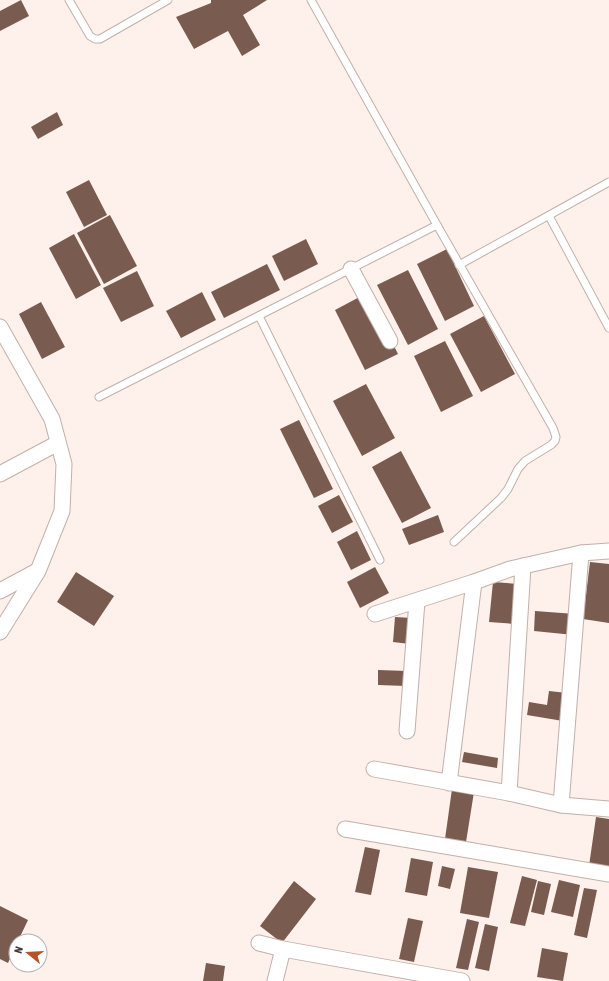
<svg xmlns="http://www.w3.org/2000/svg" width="609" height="981" font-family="'Asap Condensed',sans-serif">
	<rect width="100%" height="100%" fill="#fef0ea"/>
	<g fill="#795b4f">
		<polygon points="21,0 29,16 0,31 0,11"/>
		<polygon points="211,0 267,0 243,15 260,45 242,56 228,31 194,49 176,17 211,3"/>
		<polygon points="57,112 63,125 38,139 31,127"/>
		<polygon points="89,180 107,215 84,227 66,192"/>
		<polygon points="110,215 137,266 104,284 77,233"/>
		<polygon points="74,234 101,285 76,299 49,248"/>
		<polygon points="306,239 318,264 284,281 272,256"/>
		<polygon points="447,249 474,306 445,321 417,264"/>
		<polygon points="267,264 280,290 224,318 211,292"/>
		<polygon points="408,270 438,329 408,345 377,285"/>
		<polygon points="137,271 154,306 121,322 103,288"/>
		<polygon points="202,292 216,320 181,338 166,311"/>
		<polygon points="367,293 398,354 365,370 335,310"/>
		<polygon points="41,302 65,347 42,359 19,314"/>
		<polygon points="484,316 515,374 481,392 450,334"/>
		<polygon points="445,341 473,396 441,412 414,356"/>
		<polygon points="366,384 395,438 362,456 333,401"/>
		<polygon points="299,420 333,489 314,498 280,429"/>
		<polygon points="401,451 431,508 402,523 372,467"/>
		<polygon points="339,495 353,522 332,533 318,506"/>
		<polygon points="438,515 444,532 409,545 402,529"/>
		<polygon points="357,531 371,560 351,570 337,542"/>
		<polygon points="590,562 609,564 609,623 583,619"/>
		<polygon points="375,567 389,593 360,608 347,582"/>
		<polygon points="76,572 114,596 94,626 57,602"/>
		<polygon points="493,582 519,584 515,624 489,622"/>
		<polygon points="535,611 575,614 574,635 534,631"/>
		<polygon points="395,617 412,618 410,644 393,642"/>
		<polygon points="378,670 407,671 406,686 378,685"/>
		<polygon points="549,691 567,693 563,721 527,715 529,702 547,705"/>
		<polygon points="464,752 498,758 497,768 462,762"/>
		<polygon points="452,789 474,792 466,842 445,839"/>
		<polygon points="596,817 609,819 609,869 589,866"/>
		<polygon points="365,847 380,850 371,895 355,892"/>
		<polygon points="411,858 433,862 427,896 405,892"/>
		<polygon points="442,866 455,869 450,889 438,886"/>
		<polygon points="468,867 498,872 489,918 460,913"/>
		<polygon points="522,876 537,880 525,926 510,923"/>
		<polygon points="559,880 580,885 573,917 551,912"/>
		<polygon points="294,881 316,899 282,943 260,926"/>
		<polygon points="538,881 551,884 544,915 531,912"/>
		<polygon points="584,888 597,890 587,938 574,935"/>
		<polygon points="0,906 28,920 18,941 16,941 16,945 8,963 0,959"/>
		<polygon points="408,918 423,921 414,962 399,959"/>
		<polygon points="467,919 479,922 468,970 456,968"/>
		<polygon points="485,924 498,927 489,971 475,968"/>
		<polygon points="542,948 568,953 563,981 537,977"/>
		<polygon points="206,963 225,966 223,981 203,981"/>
	</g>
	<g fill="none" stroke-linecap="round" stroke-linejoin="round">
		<g stroke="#c2b0aa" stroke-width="9">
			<g id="lane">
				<polyline points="69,0 90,36 95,39 100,39 168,0"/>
				<polyline points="311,0 437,225 553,428 556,437 555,441 551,445 525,461 518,469 508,489 501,498 454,542"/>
				<polyline points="549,216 609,328"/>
				<polyline points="459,265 609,182"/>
				<polyline points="259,316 380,560"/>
				<polyline points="99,397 437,225"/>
			</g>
		</g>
		<g stroke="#c2b0aa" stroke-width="17">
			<g id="street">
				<polyline points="351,269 390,341"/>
				<polyline points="0,327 52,419 64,464 62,511 38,571 0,632"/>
				<polyline points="0,474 58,443"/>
				<polyline points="0,591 37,571"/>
				<polyline points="375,614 474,582 510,569 581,553 609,551"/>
				<polyline points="407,731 417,601"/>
				<polyline points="374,769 509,793 561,805 609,809"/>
				<polyline points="449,783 474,582"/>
				<polyline points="509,793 523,566"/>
				<polyline points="561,805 581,553"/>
				<polyline points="345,829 609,874"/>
				<polyline points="259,943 283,949 462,981"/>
				<polyline points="275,981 283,949"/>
			</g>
		</g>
		<use href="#lane" stroke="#fff" stroke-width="7"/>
		<use href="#street" stroke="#fff" stroke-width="15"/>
	</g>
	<g transform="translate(28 953) rotate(288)"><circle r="19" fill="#ffffff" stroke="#b3b0af"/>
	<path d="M0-3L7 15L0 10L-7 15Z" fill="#b75126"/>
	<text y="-6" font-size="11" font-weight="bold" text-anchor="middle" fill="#423a38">N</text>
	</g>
</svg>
